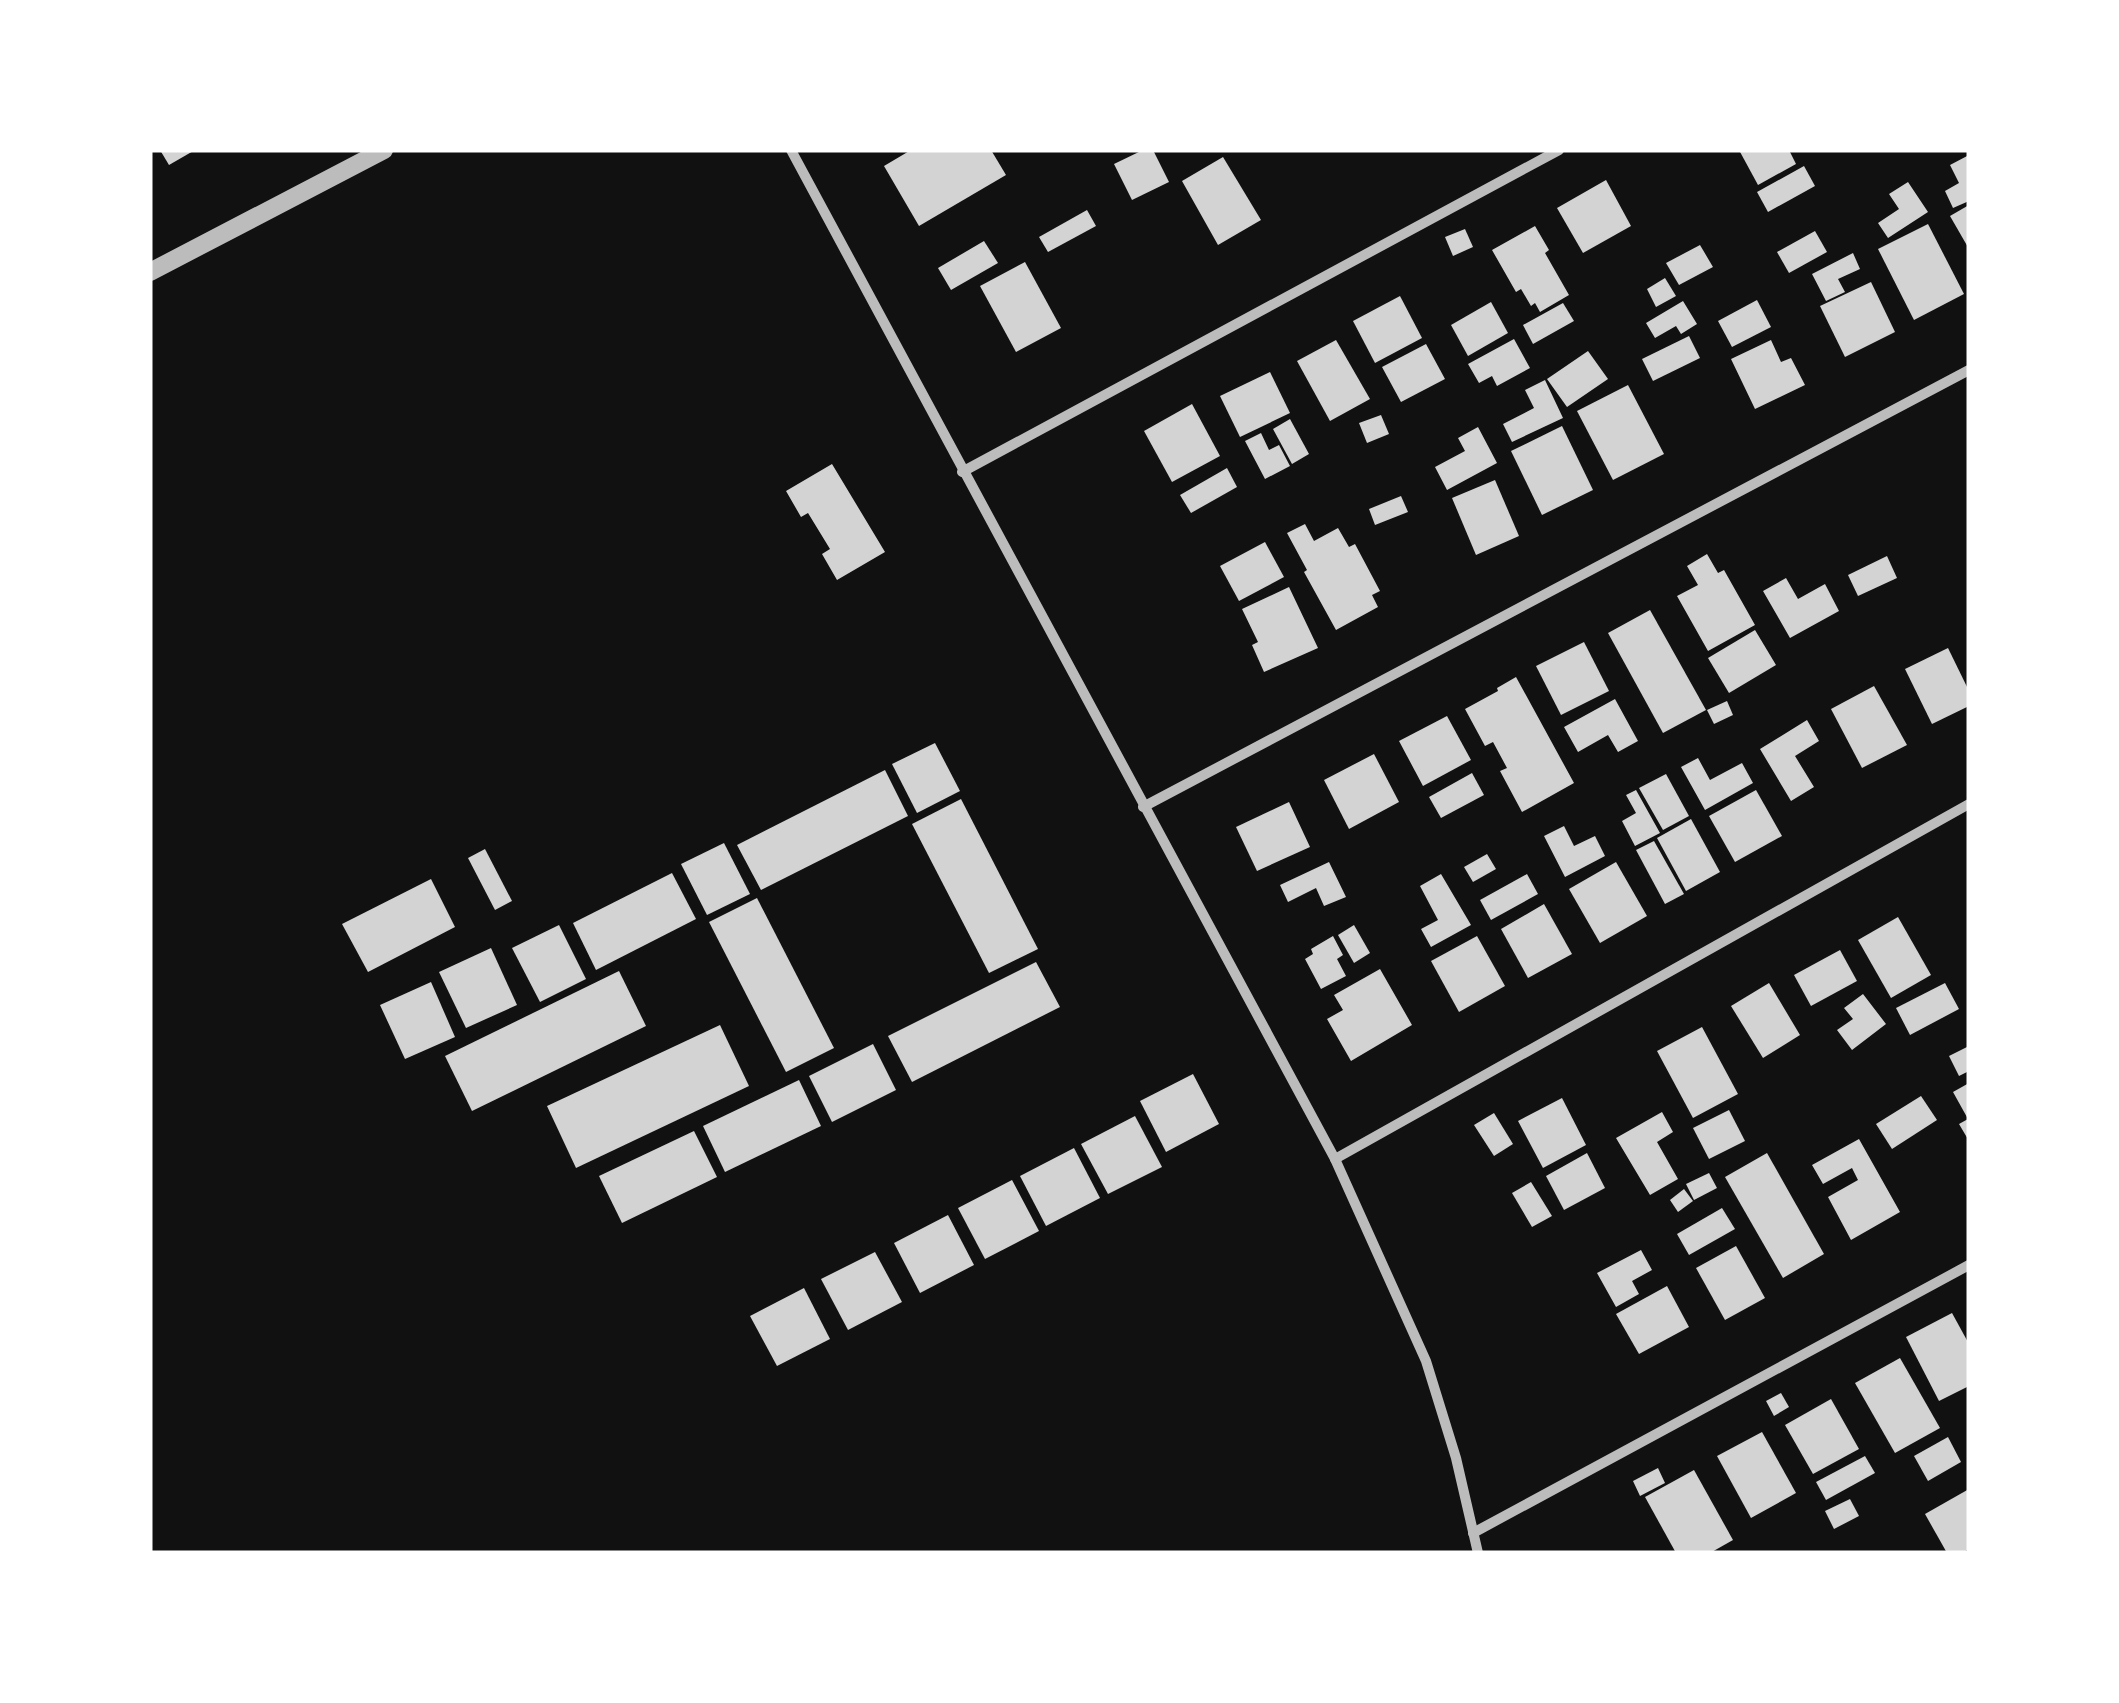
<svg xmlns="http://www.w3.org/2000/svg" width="2119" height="1703" font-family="'DM Sans',sans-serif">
	<rect width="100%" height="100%" fill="#111"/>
	<g fill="#d3d3d3">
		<polygon points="160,150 195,150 169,165"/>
		<polygon points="911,150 991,150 1006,175 919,226 884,166"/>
		<polygon points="1143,150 1153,150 1169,182 1132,200 1114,164"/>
		<polygon points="1739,150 1789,150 1796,164 1758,185"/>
		<polygon points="1969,155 1969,201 1953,208 1945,191 1959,183 1950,165"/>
		<polygon points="1223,157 1261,220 1218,245 1182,181"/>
		<polygon points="1804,166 1815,186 1768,212 1757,192"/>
		<polygon points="1606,180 1631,226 1583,253 1557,208"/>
		<polygon points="1908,182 1928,212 1888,238 1878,223 1899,209 1889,194"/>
		<polygon points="1969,205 1969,249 1950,216"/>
		<polygon points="1087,210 1096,226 1048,252 1039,237"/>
		<polygon points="1928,224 1964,294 1914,320 1878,249"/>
		<polygon points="1535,226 1549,250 1545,253 1569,295 1540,312 1535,303 1531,306 1521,289 1516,292 1492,250"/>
		<polygon points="1465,229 1473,247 1453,256 1445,237"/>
		<polygon points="1815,231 1827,252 1789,273 1777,252"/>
		<polygon points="984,241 998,263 951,290 938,268"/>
		<polygon points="1700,245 1713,267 1679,285 1666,263"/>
		<polygon points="1853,253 1860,269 1838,279 1845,292 1826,301 1812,274"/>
		<polygon points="1025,262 1061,328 1016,352 980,286"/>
		<polygon points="1665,278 1676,296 1656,307 1647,289"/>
		<polygon points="1871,282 1895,332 1845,357 1820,306"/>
		<polygon points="1400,296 1422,338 1375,363 1353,321"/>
		<polygon points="1757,300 1771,327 1732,347 1718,321"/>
		<polygon points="1683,301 1697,324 1681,334 1676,326 1655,338 1646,323"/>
		<polygon points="1491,302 1508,333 1468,356 1451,325"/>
		<polygon points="1563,303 1574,321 1533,344 1523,325"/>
		<polygon points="1689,336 1700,358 1653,381 1642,359"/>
		<polygon points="1514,339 1530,368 1497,386 1492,376 1479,383 1468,364"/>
		<polygon points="1336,340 1370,399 1330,421 1297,361"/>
		<polygon points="1771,340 1781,362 1791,358 1805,385 1755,409 1731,359"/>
		<polygon points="1426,344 1445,379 1401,402 1382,367"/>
		<polygon points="1588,351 1608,379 1567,407 1547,379"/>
		<polygon points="1270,372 1290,413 1240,437 1220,396"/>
		<polygon points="1545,380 1563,418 1512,442 1503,424 1534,408 1525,390"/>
		<polygon points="1628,385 1664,454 1613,480 1577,411"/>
		<polygon points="1192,404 1220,456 1172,482 1144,431"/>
		<polygon points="1381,415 1389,434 1367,443 1359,423"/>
		<polygon points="1290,419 1309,454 1292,464 1273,429"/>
		<polygon points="1562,426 1593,490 1542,515 1511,451"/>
		<polygon points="1478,427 1497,463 1447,490 1435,467 1465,451 1458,438"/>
		<polygon points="1261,433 1269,450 1279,445 1290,466 1265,479 1245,441"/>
		<polygon points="832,464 885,552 837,580 822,554 830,549 808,513 801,517 786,491"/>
		<polygon points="1227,468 1237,487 1191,513 1180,495"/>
		<polygon points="1495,480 1519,536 1476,555 1452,498"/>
		<polygon points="1401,496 1408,512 1375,525 1369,509"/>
		<polygon points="1305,524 1314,541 1338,528 1349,547 1355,544 1380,591 1372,595 1378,607 1336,630 1304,572 1307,570 1287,533"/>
		<polygon points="1265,542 1284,577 1239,601 1220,566"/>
		<polygon points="1707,554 1718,573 1724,570 1755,625 1708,651 1677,596 1698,585 1687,566"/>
		<polygon points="1887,556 1897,578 1858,596 1848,575"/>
		<polygon points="1786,578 1798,599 1825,584 1839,611 1790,638 1763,591"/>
		<polygon points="1289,587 1318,648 1264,672 1252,645 1258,642 1242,609"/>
		<polygon points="1650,610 1706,710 1663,733 1608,633"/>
		<polygon points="1755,630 1776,665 1729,693 1708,658"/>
		<polygon points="1584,642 1609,691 1561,715 1536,666"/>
		<polygon points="1948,648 1969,691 1969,706 1932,724 1905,669"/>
		<polygon points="1516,677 1574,783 1522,812 1500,771 1507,768 1493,742 1485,746 1465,709 1498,691 1497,688"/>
		<polygon points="1874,686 1907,745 1862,768 1831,709"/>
		<polygon points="1615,699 1638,741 1618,752 1608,735 1578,752 1564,727"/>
		<polygon points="1727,701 1733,715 1714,724 1707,710"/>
		<polygon points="1447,716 1471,760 1423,786 1399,741"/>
		<polygon points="1807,720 1819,741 1795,756 1814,787 1791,801 1760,749"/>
		<polygon points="935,743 960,791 917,813 892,764"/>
		<polygon points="1374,754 1399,802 1349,829 1324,780"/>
		<polygon points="1698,758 1710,780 1742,763 1753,783 1705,810 1681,767"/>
		<polygon points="885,770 908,816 761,890 737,845"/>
		<polygon points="1472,773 1484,795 1441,818 1429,797"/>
		<polygon points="1666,774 1689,816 1663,830 1639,788"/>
		<polygon points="1636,790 1660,833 1635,846 1622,821 1636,813 1626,795"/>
		<polygon points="1756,790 1782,836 1735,862 1709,816"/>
		<polygon points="961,799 1038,949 989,973 912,824"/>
		<polygon points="1289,802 1310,847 1257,871 1236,827"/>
		<polygon points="1691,819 1720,872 1686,891 1657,838"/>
		<polygon points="1564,826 1574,846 1595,836 1605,856 1565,877 1544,836"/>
		<polygon points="1654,841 1684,894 1665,904 1636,850"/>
		<polygon points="724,843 750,894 707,915 681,864"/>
		<polygon points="485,849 512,901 495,910 468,858"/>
		<polygon points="1487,854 1496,869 1473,882 1464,867"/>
		<polygon points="1329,862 1346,897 1324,906 1316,888 1288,902 1280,885"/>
		<polygon points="1616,862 1647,916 1600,943 1569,889"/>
		<polygon points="672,873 696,919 596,970 573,923"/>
		<polygon points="1441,874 1471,925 1431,947 1421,929 1438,920 1420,886"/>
		<polygon points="1527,874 1538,894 1491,920 1480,900"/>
		<polygon points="431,879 455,927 368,972 342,924"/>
		<polygon points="757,898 834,1048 786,1072 709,922"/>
		<polygon points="1544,904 1572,954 1528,978 1501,929"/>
		<polygon points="1898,917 1931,975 1891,998 1858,940"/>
		<polygon points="559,925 586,979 540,1002 512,948"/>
		<polygon points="1354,925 1370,953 1354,963 1338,935"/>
		<polygon points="1333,936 1343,955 1337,959 1346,976 1321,989 1305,959 1313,954 1311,949"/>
		<polygon points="1477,936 1505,986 1459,1012 1431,961"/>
		<polygon points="491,948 517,1005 466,1028 439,972"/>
		<polygon points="1840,950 1857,981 1811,1006 1794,975"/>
		<polygon points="1036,962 1060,1007 912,1082 888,1036"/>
		<polygon points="1380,969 1412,1025 1351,1061 1327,1019 1343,1010 1334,995"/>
		<polygon points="619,971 646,1026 472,1111 445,1056"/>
		<polygon points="431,982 455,1037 405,1059 380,1005"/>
		<polygon points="1769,983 1800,1035 1763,1058 1731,1006"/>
		<polygon points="1945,983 1959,1009 1910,1035 1896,1008"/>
		<polygon points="1863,994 1886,1024 1852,1050 1837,1030 1853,1019 1844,1008"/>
		<polygon points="720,1025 749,1086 576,1168 547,1106"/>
		<polygon points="1702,1027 1738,1094 1693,1118 1657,1051"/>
		<polygon points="873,1044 896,1090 832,1122 809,1076"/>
		<polygon points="1969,1046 1969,1071 1959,1076 1949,1056"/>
		<polygon points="1193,1074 1219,1124 1166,1152 1140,1101"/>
		<polygon points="799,1080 821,1126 725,1172 703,1126"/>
		<polygon points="1969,1083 1969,1141 1959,1124 1968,1119 1953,1092"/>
		<polygon points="1921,1096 1937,1120 1892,1149 1876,1124"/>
		<polygon points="1562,1098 1586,1145 1543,1168 1518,1121"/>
		<polygon points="1729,1110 1745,1141 1709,1159 1693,1128"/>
		<polygon points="1662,1112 1673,1132 1657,1142 1678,1179 1650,1195 1616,1138"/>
		<polygon points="1494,1113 1513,1144 1494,1156 1474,1125"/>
		<polygon points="1135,1116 1162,1167 1108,1194 1081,1144"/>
		<polygon points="694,1131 717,1177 622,1223 599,1176"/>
		<polygon points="1859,1139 1900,1212 1851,1240 1828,1197 1858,1180 1852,1168 1823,1184 1812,1165"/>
		<polygon points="1074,1148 1100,1198 1046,1226 1020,1176"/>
		<polygon points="1587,1153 1605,1188 1564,1210 1546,1176"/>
		<polygon points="1767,1153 1824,1254 1783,1278 1725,1177"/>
		<polygon points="1709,1173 1717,1188 1694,1200 1686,1184"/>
		<polygon points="1012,1180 1039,1231 985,1259 958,1208"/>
		<polygon points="1531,1182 1552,1216 1532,1227 1512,1193"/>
		<polygon points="1684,1189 1693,1201 1678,1212 1670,1200"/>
		<polygon points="1722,1208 1735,1229 1689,1255 1677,1234"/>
		<polygon points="948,1215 974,1265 920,1293 894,1243"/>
		<polygon points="1736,1246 1765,1298 1725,1320 1696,1268"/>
		<polygon points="1641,1250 1652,1270 1632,1281 1639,1294 1616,1307 1597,1273"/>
		<polygon points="875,1252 902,1302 848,1330 821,1279"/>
		<polygon points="1667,1286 1689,1327 1639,1354 1616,1314"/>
		<polygon points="804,1288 830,1339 777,1366 750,1316"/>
		<polygon points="1952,1313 1969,1344 1969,1386 1939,1401 1906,1337"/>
		<polygon points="1900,1358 1940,1428 1895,1453 1855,1383"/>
		<polygon points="1781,1393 1789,1407 1774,1416 1766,1401"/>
		<polygon points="1831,1399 1859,1449 1813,1474 1785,1425"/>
		<polygon points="1762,1432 1796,1493 1751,1518 1717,1456"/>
		<polygon points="1948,1437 1961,1462 1928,1481 1914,1456"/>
		<polygon points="1865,1456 1875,1473 1826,1500 1816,1482"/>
		<polygon points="1658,1468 1665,1483 1640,1496 1633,1481"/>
		<polygon points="1694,1470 1733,1540 1710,1553 1676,1553 1645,1497"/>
		<polygon points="1969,1489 1969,1549 1962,1553 1947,1553 1925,1514"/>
		<polygon points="1850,1499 1859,1516 1834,1529 1825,1511"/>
	</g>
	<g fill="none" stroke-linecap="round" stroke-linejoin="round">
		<g stroke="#bcbcbc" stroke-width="10">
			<polyline points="791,150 1335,1159 1426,1361 1456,1458 1478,1553"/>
			<polyline points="962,472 1559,150"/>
			<polyline points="1143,807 1969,370"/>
			<polyline points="1335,1159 1969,804"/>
			<polyline points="1473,1533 1969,1265"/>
		</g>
		<polyline stroke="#bcbcbc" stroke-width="18" points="150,272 384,150"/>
	</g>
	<rect width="2119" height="1703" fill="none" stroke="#ffffff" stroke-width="305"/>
</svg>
